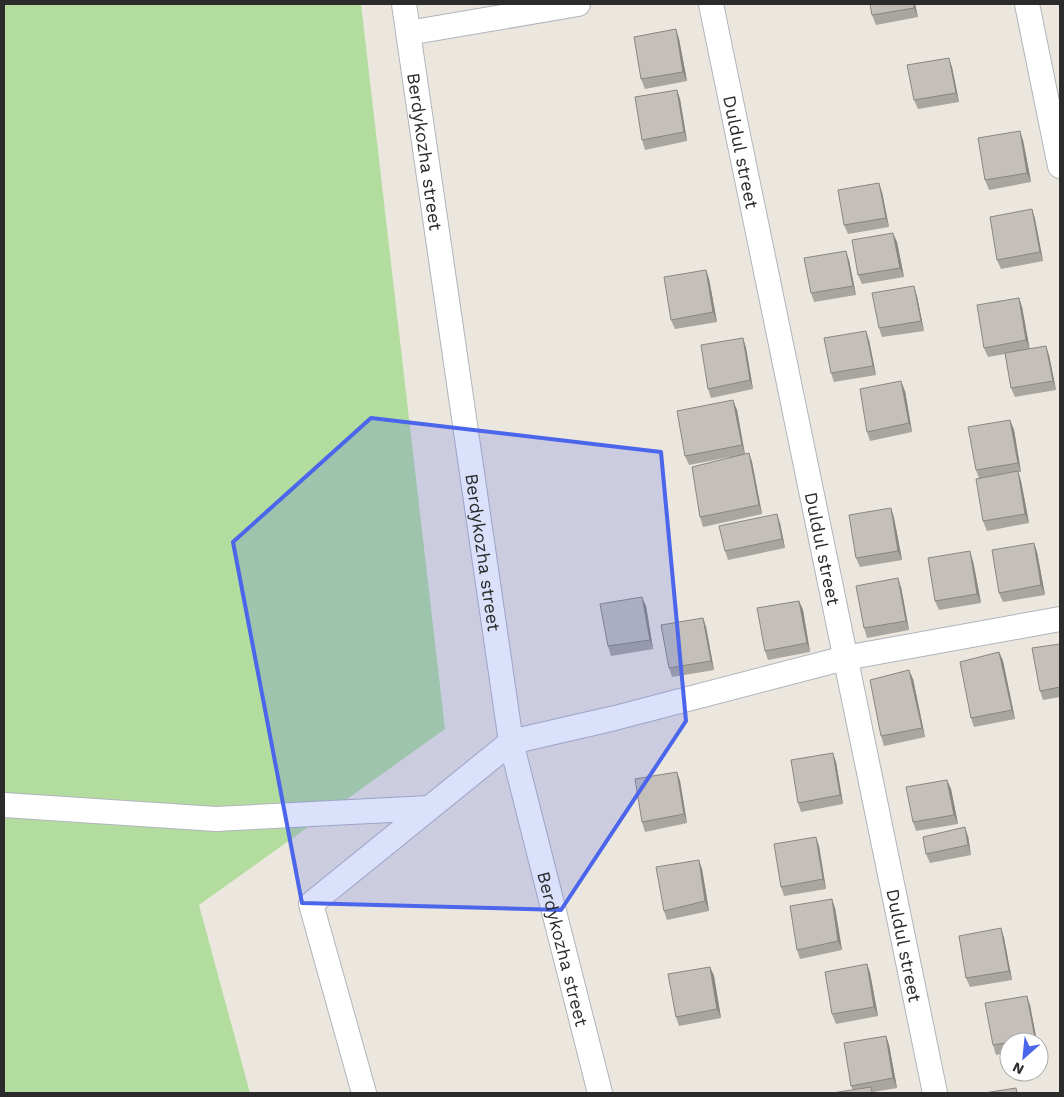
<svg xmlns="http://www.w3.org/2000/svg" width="1064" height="1097" font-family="'Work Sans',sans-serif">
	<rect width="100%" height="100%" fill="#ebe6de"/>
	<polygon fill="#b3dd9f" points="4,4 361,4 445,729 199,905 250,1093 4,1093"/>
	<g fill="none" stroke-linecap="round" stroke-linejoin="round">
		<g stroke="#b1b4bd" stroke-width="26">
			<g id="minor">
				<path id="s1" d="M 404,4 L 511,742 L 600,1093"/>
				<path id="s2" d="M 711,4 L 935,1093"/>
				<polyline points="1027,4 1060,166"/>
				<polyline points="408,33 578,4"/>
				<polyline points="4,805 216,819 429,808"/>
				<polyline points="364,1093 311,904 511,742 615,718 845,658 1060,619"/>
			</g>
		</g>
		<use href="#minor" stroke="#fff" stroke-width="24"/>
	</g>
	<g fill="#a9a59f">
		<polygon points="870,4 915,4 918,17 876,25 872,15"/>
		<polygon points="676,29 679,39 687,81 645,89 641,79"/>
		<polygon points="952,67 959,102 918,109 914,100"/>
		<polygon points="677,90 680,99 687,141 645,150 642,140"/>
		<polygon points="1023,140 1031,182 989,190 985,180"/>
		<polygon points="882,192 889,227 848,234 844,225"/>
		<polygon points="1032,209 1035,219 1043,261 1001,269 997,260"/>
		<polygon points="897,242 904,277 862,284 858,275"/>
		<polygon points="849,260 856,295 814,302 811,293"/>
		<polygon points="706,270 709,279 717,322 675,329 671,320"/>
		<polygon points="917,296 924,331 882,337 879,328"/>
		<polygon points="1019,298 1022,307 1029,348 1049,355 1056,390 1015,397 1011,388 1005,354 988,357 984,348"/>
		<polygon points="743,338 746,348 753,389 711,398 708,389"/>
		<polygon points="869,340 876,375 834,382 831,373"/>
		<polygon points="905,391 912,432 870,441 867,432"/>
		<polygon points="737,410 745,454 749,453 752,462 762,514 703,527 700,517 730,457 689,465 685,456"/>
		<polygon points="1010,420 1014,430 1021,472 1018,472 1021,481 1029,523 987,531 983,521 979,478 976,470"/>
		<polygon points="891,508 894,518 902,560 860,567 856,558"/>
		<polygon points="780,523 785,548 728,560 725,551"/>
		<polygon points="1034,543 1037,552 1045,595 1003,602 999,593"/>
		<polygon points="973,561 981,603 939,610 935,601"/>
		<polygon points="901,587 909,630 867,638 864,628"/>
		<polygon points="799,601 803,610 810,652 768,660 765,651"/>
		<polygon points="646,606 653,649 611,656 608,646"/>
		<polygon points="703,618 706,627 714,670 672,677 669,668"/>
		<polygon points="1060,644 1060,697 1043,700 1040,691"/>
		<polygon points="999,652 1003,661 1015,719 974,727 971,718"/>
		<polygon points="913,679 925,737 884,746 881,736"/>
		<polygon points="836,762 843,804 801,812 798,803"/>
		<polygon points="677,772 680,781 687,823 645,832 642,822"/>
		<polygon points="947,780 951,789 958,824 916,831 913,822"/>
		<polygon points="968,836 971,855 930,863 926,854"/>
		<polygon points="819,846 826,889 784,896 781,887"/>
		<polygon points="702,869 709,911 667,920 664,911"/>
		<polygon points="835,908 842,950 800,959 797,950"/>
		<polygon points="1001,928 1004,938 1012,980 970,987 966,978"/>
		<polygon points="867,964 870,973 878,1016 836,1024 832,1014"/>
		<polygon points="710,967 714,976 721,1018 679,1026 676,1017"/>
		<polygon points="1030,1005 1037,1042 1009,1042 1009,1052 996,1055 993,1045"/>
		<polygon points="886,1036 889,1045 897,1088 873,1092 853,1090 851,1086"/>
	</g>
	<g fill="#898682">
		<polygon points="914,4 915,4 918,17 914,8"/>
		<polygon points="676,29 679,39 687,81 683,72"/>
		<polygon points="949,58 952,67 959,102 956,93"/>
		<polygon points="677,90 680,99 687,141 684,132"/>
		<polygon points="1020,131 1023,140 1031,182 1027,173"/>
		<polygon points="879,183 882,192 889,227 886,218"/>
		<polygon points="1032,209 1035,219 1043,261 1040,252"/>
		<polygon points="893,233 897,242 904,277 900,268"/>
		<polygon points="846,251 849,260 856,295 853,286"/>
		<polygon points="706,270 709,279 717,322 713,312"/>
		<polygon points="914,286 917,296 924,331 921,321"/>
		<polygon points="1019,298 1022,307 1030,350 1026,340"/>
		<polygon points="866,331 869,340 876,375 873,366"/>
		<polygon points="743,338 746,348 753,389 750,380"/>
		<polygon points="1046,346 1049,355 1056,390 1053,381"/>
		<polygon points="901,381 905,391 912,432 909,423"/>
		<polygon points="733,400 737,410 745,455 742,445"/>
		<polygon points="1010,420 1014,430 1021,472 1018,463"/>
		<polygon points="749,453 752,462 762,514 759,505"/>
		<polygon points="1018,471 1021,481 1029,523 1025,514"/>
		<polygon points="891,508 894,518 902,560 898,551"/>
		<polygon points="777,514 780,523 785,548 782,539"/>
		<polygon points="1034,543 1037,552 1045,595 1041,585"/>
		<polygon points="970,551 973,561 981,603 977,594"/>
		<polygon points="898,578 901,587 909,630 906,621"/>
		<polygon points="642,597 646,606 653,649 650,640"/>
		<polygon points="799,601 803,610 810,652 807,643"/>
		<polygon points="703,618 706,627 714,670 711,661"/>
		<polygon points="999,652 1003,661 1015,719 1012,710"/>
		<polygon points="909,670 913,679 925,737 922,728"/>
		<polygon points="833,753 836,762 843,804 840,795"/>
		<polygon points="677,772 680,781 687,823 684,814"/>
		<polygon points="947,780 951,789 958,824 954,815"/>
		<polygon points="965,827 968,836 971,855 968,845"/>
		<polygon points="816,837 819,846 826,889 823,879"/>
		<polygon points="699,860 702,869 709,911 705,901"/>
		<polygon points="832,899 835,908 842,950 838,941"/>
		<polygon points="1001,928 1004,938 1012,980 1009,971"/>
		<polygon points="867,964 870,973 878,1016 874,1007"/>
		<polygon points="710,967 714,976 721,1018 717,1009"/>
		<polygon points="1027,996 1030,1005 1037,1042 1036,1042 1035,1038"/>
		<polygon points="886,1036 889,1045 897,1088 893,1078"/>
	</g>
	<g fill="#c4c0b9" stroke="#898682">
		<polygon points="870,4 914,4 914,8 872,15"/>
		<polygon points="676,29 683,72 641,79 634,37"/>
		<polygon points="949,58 956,93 914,100 907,65"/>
		<polygon points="677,90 684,132 642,140 635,97"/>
		<polygon points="1020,131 1027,173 985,180 978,138"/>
		<polygon points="879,183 886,218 844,225 838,190"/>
		<polygon points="1032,209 1040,252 997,260 990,217"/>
		<polygon points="893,233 900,268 858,275 852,240"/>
		<polygon points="846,251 853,286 811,293 804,258"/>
		<polygon points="706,270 713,312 671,320 664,277"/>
		<polygon points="914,286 921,321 879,328 872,293"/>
		<polygon points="1019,298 1026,340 984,348 977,305"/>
		<polygon points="866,331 873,366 831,373 824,338"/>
		<polygon points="743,338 750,380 708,389 701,345"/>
		<polygon points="1046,346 1053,381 1011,388 1005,353"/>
		<polygon points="901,381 909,423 867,432 860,389"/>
		<polygon points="733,400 742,445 685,456 677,411"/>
		<polygon points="1010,420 1018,463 976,470 968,427"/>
		<polygon points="749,453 759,505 700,517 692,467"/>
		<polygon points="1018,471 1025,514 983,521 976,479"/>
		<polygon points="891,508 898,551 856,558 849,515"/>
		<polygon points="777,514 782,539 725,551 719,526"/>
		<polygon points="1034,543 1041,585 999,593 992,550"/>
		<polygon points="970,551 977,594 935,601 928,558"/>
		<polygon points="898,578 906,621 864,628 856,586"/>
		<polygon points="642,597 650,640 608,646 600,604"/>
		<polygon points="799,601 807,643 765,651 757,608"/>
		<polygon points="703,618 711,661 669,668 661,625"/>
		<polygon points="1060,644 1060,687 1040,691 1032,648"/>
		<polygon points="999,652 1012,710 971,718 960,662"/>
		<polygon points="909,670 922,728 881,736 870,680"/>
		<polygon points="833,753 840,795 798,803 791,760"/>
		<polygon points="677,772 684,814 642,822 635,779"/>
		<polygon points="947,780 954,815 913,822 906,787"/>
		<polygon points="965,827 968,845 926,854 923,837"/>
		<polygon points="816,837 823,879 781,887 774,844"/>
		<polygon points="699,860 705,901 664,911 656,867"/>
		<polygon points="832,899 838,941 797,950 790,906"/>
		<polygon points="1001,928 1009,971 966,978 959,936"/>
		<polygon points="867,964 874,1007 832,1014 825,972"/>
		<polygon points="710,967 717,1009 676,1017 668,974"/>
		<polygon points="1027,996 1035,1038 993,1045 985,1003"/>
		<polygon points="886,1036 893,1078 851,1086 844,1043"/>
		<polygon points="871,1087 872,1093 832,1093"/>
		<polygon points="1016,1088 1017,1093 984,1093"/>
	</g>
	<path fill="#4b65eb" fill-opacity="0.2" stroke="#4b65eb" stroke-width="4" stroke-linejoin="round" d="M 371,418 L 661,452 L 686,721 L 561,910 L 302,903 L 233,542 Z"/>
	<g text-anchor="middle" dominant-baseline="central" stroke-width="5" stroke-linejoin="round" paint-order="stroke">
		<g font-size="18" fill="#2b2b2b" stroke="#fff">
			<text stroke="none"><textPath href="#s1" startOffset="149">Berdykozha street</textPath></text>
			<text stroke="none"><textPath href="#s2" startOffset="151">Duldul street</textPath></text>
			<text stroke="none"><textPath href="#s2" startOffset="556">Duldul street</textPath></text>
			<text stroke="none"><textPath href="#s1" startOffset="554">Berdykozha street</textPath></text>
			<text stroke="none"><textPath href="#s2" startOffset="961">Duldul street</textPath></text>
			<text stroke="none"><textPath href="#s1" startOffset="959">Berdykozha street</textPath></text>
		</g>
	</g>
	<rect width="1064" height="1097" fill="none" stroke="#2b2b2b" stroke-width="10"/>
	<g transform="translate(1024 1057) rotate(207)"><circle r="24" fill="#ffffff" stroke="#aaaaaa"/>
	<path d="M0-4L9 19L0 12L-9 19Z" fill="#4b65eb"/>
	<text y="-8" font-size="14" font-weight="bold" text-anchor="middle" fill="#2b2b2b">N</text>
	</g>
</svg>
